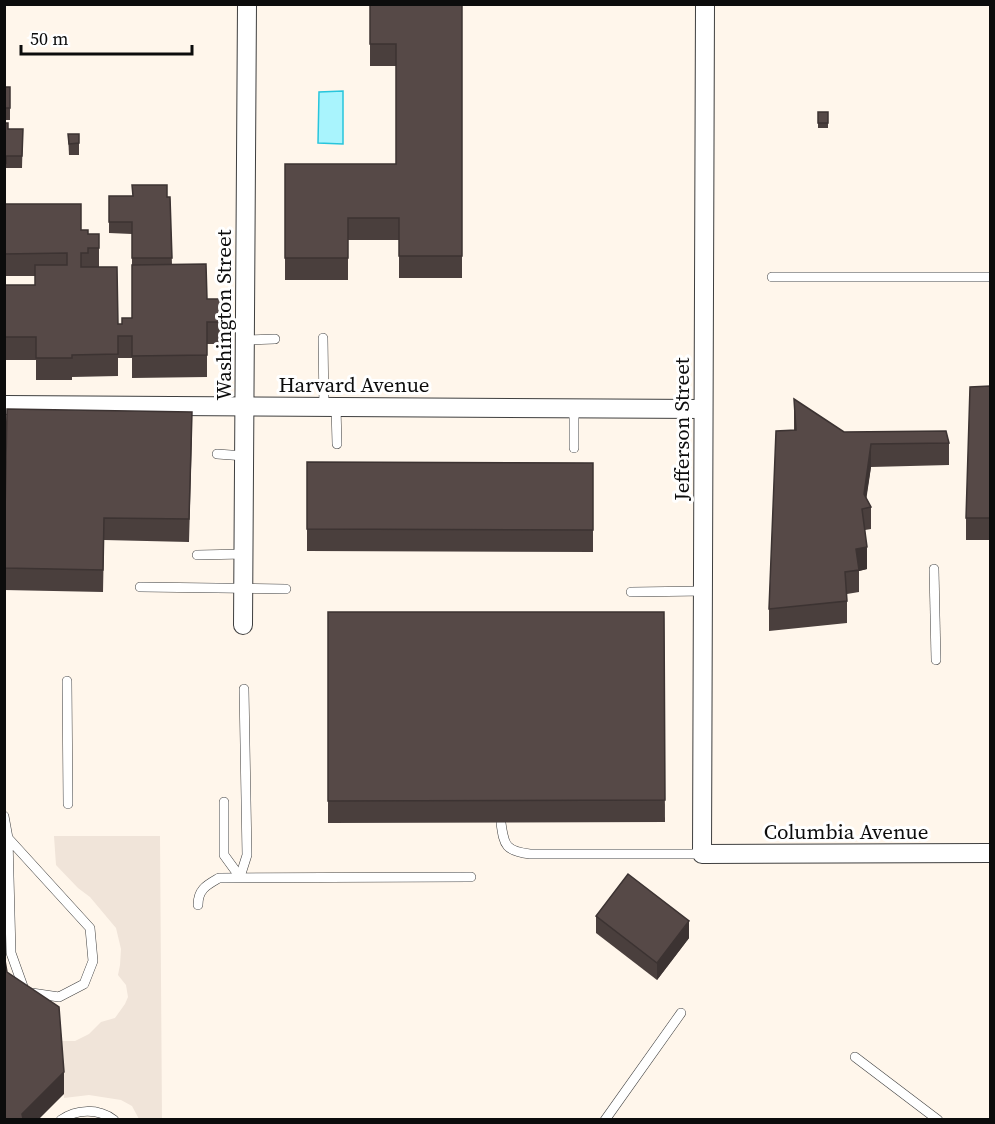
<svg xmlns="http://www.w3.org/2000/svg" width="995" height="1124" font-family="'Source Serif 4',serif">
	<rect width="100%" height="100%" fill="#fff6eb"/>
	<polygon fill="#f0e4d9" points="54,836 160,836 162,1119 139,1119 132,1106 121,1100 89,1095 64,1098 60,1041 75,1041 89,1034 101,1022 115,1018 125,1004 128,997 126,985 118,975 120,965 121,949 116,928 90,897 78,888 56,865"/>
	<polygon fill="#a9f4fd" stroke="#28c5dc" stroke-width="1.5" points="343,91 343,144 318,143 319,92"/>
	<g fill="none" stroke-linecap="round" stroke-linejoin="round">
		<g stroke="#3f3f3f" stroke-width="10">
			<g id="service">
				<polyline points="772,277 990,277"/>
				<polyline points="323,338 324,407"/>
				<polyline points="245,340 275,339"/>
				<polyline points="336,407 337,444"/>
				<polyline points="574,407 574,448"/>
				<polyline points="217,454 245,456"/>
				<polyline points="197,555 244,554"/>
				<polyline points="934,569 936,660"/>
				<polyline points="140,587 286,589"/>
				<polyline points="631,592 703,591"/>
				<polyline points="67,681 68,804"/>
				<polyline points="224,802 224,855 240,877"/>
				<polyline points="4,816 8,838 11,953 25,992 59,997 84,984 93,961 90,928 8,838"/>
				<path d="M 501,823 C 504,846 506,851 530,854 L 702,854"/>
				<polyline points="240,877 247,855 244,689"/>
				<path d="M 198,905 C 198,889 207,885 219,878 L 471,877"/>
				<polyline points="855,1057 938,1120"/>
				<path d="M 61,1120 C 76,1109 98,1108 114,1120"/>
				<polyline points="605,1120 681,1013"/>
			</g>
		</g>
		<g stroke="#3f3f3f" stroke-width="20">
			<g id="minor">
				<polyline points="705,4 702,854 990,853"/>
				<polyline points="4,405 703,409"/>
				<polyline points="243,625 247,4"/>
			</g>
		</g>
		<use href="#service" stroke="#fff" stroke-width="9"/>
		<use href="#minor" stroke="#fff" stroke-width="18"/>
	</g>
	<g fill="#4a3f3d">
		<polygon points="370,4 462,4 462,278 399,278 399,240 348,240 348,280 285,280 285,164 396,164 396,66 370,66"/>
		<rect x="4" y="87" width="6" height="33"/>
		<rect x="818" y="112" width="10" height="16"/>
		<polygon points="4,123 8,129 23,129 22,168 6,168 6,174 4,174"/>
		<polygon points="68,134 79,134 79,155 69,155"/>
		<polygon points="109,196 170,197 172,265 207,299 222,299 223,344 207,344 207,377 132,378 132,358 118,358 118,376 72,377 72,380 36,380 36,360 4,360 4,285 35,285 35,276 4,276 4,204 81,230 88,234 99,234 99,267 118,324 122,324 132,318 132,234 109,233"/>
		<polygon points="990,386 990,540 966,540 966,518"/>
		<polygon points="794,399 844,432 949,443 949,465 871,467 866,498 871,507 871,529 865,530 867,569 859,571 859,592 847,594 847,623 769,631 769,609 794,430"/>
		<polygon points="192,434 189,542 104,540 103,592 4,590 4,546"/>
		<polygon points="307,462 593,463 593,552 307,551"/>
		<polygon points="328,612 664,612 665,822 328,823"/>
		<polygon points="596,916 689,938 657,980 596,933"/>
	</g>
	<g fill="#3c3332">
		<polygon points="871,444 871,467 865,508 864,494"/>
		<polygon points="867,547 867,569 859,571 856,549"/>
		<polygon points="689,921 689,938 657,980 657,963"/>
		<polygon points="64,1072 64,1094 39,1119 22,1119 22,1114"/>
	</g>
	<g fill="#564947" stroke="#3c3332" stroke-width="1.5">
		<polygon points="370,4 462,4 462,256 399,256 399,218 348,218 348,258 285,258 285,164 396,164 396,44 370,44"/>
		<rect x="4" y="87" width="6" height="21"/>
		<rect x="818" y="112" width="10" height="11"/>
		<polygon points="4,123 8,123 8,129 23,129 22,156 6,156 6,163 4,162"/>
		<polygon points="68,134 79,134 79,143 69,144"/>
		<polygon points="132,185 167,185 167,197 170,197 172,258 132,258 132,222 109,222 109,196 133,196"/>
		<polygon points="4,204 81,204 81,230 88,230 88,234 99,234 99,248 88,248 88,253 81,253 81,267 117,267 118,324 122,324 122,318 132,318 132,265 206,264 207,299 222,299 223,322 207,322 207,355 132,356 132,336 118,336 118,354 72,355 72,358 36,358 36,337 4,337 4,285 35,285 35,265 67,265 67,253 4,254"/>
		<polygon points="990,386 990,518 966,518 970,387"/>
		<polygon points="794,399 844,432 946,431 949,443 871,444 864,494 871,507 862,509 867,547 856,549 859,570 845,572 847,601 769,609 776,431 796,430"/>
		<polygon points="7,409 192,412 189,519 104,518 103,570 4,568"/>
		<polygon points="307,462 593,463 593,530 307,529"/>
		<polygon points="328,612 664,612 665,800 328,801"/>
		<polygon points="628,874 689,921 657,963 596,916"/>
		<polygon points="4,954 7,972 59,1007 64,1072 22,1114 23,1119 4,1119"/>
	</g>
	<g text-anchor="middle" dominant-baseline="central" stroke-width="6" stroke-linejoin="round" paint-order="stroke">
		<g font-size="21" fill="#0c0c0c" stroke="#fff">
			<text transform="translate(223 315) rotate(-90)">Washington Street</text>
			<text x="354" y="384">Harvard Avenue</text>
			<text transform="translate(681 429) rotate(-90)">Jefferson Street</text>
			<text x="846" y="831">Columbia Avenue</text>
		</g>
	</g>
	<rect width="995" height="1124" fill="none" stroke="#0c0c0c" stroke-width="12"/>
	<path d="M21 45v9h171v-9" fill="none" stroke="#0c0c0c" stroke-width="3"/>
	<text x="30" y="45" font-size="18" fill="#0c0c0c" stroke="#ffffff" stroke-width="4.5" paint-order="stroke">50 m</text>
</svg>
